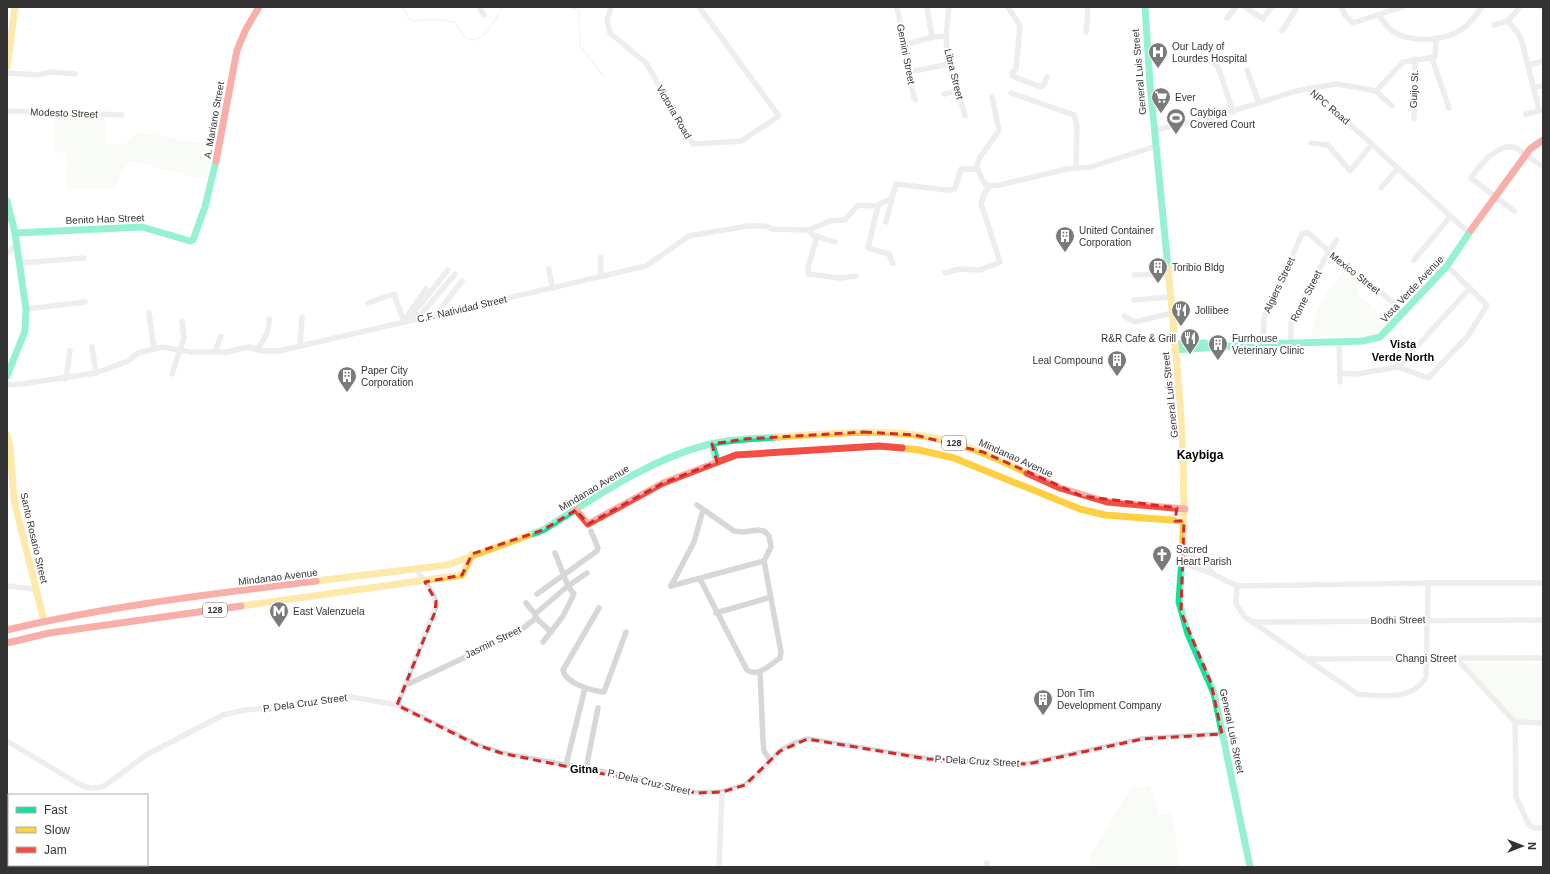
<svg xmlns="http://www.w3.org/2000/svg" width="1550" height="874" font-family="Arial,sans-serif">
	<rect width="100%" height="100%" fill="#fff"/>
	<g fill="#f1f5ed">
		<polygon points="55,115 106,117 107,144 124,145 138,132 214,145 207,180 129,161 113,190 66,189 67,153 54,152"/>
		<path d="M 1346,269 L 1364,283 L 1357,294 L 1391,321 L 1379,332 L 1369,336 L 1312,338 C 1311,311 1329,289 1346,269 Z"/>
		<polygon points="1464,663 1543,664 1543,721 1518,721"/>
		<polygon points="1150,785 1160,815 1172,812 1180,867 1093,867 1090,864 1091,854 1131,788"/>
	</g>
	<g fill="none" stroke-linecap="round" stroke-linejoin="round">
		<g stroke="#ddebf3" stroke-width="1.5">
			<path d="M 402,7 L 409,19 L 415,21 L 433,19 L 455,22 L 464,37 C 481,50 496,19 502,7"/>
			<polyline points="568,7 579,10 580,46 604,77"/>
		</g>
		<g stroke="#d7d7d7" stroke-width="5.5">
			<polyline points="479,7 484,15"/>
			<polyline points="611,7 607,20 610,33 646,63 693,144 741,141 779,116 699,7"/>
			<polyline points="897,7 914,98 916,100"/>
			<polyline points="927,7 932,37"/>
			<polyline points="949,7 946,36 947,50 965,116"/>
			<polyline points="1008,7 1020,26 1016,69 1012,73 1012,76 1041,87 1044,84 1047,77"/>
			<polyline points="1245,7 1263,19 1271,7"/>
			<polyline points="1341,7 1345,15 1353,23 1402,7"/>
			<polyline points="1541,7 1542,7"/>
			<path d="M 1379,15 C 1383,21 1386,26 1391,30 C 1410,44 1448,42 1466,26 C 1472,21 1477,13 1482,7"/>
			<polyline points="1227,18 1236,7"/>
			<polyline points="1508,21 1518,33 1522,42 1539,110"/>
			<polyline points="1494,25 1508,21 1520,7"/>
			<polyline points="1282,31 1297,7"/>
			<polyline points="1086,32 1088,7"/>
			<polyline points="905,45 932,37 946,36"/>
			<polyline points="1432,58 1449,108"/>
			<polyline points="1208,60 1214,63 1218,67 1233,112"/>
			<polyline points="1529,65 1543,61"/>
			<polyline points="1247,70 1259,103"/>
			<polyline points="909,72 950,64"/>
			<polyline points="7,73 38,75 51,72 75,74"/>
			<polyline points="1535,87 1543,86"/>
			<polyline points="1309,88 1331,107 1469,233"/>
			<polyline points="1376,91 1392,106"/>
			<polyline points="1011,93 1074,115 1077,126 1076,167"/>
			<polyline points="944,94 958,91"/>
			<polyline points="7,111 122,115"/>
			<polyline points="1526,114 1543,110"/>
			<polyline points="1414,119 1415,59"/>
			<polyline points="1155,130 1214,117 1296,91 1324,86 1337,84 1376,91 1403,62 1435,57 1436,38"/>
			<polyline points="1311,143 1328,145 1350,171 1372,144"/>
			<polyline points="976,169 979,159 999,130 992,97"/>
			<polyline points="1381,188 1398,168"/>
			<polyline points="878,206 868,248 889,254 893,264"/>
			<path d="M 1514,211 L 1471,178 C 1479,166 1499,141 1516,148 C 1526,153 1533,162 1543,166"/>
			<polyline points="886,222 892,198"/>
			<polyline points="809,230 813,235 835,242"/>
			<polyline points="817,236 808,268 808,274 840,278 856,276"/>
			<polyline points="7,253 16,246"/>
			<polyline points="601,257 601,276"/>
			<polyline points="1414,260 1450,217"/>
			<polyline points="19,263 84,258"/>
			<polyline points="549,269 552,288"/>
			<polyline points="945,273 960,269 980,270 1000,262 981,203 985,192 990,186"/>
			<polyline points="1134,275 1168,274"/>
			<polyline points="1134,300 1170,297"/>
			<polyline points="368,303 394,294 404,322"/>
			<polyline points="26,309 85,302"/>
			<polyline points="149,313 154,349"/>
			<polyline points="436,315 462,281"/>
			<polyline points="1124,316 1135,322 1172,313"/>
			<polyline points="405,319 426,289"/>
			<polyline points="417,319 455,274"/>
			<polyline points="411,320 416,310 448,270"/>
			<polyline points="1339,342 1340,382"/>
			<polyline points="1291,343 1291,323 1329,251 1337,240"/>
			<polyline points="1263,344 1264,318 1302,234 1307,232 1329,251 1405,312"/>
			<polyline points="300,345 302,317"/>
			<polyline points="92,347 96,373"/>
			<path d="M 257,350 C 264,339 270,331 269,319"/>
			<polyline points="215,352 221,336"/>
			<polyline points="1398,367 1428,378 1468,336 1487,305 1447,266"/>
			<polyline points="1340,373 1356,374 1398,367 1470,288"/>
			<polyline points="172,374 184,338 182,321"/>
			<polyline points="66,379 70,351"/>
			<path d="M 7,383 L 10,385 L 21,384 L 96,373 L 128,361 L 138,353 L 162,347 L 191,352 L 227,352 L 248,347 L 263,351 L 279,351 L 646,266 L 689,236 L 748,226 L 765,226 L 773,229 L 809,230 L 830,221 L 845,220 L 858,205 L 876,206 L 892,198 L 896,184 L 946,190 L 955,189 L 961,169 L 978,169 C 984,183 982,187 1000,185 L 1067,169 L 1091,167 L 1156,146"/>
			<path d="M 697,505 L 734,531 L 743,532 L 758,530 L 764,531 L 769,536 L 771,547 L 764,561 L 781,652 L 780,658 C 770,664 759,678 747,670 L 700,579"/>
			<polyline points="1183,552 1205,562 1213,574"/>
			<polyline points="1182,563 1213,574 1237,586 1428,583 1543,583"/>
			<polyline points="7,586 35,589"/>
			<polyline points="671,586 764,561"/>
			<polyline points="671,586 694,542 703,510"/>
			<path d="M 1237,586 L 1236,604 L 1245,617 L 1353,691 L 1358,694 C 1381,696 1413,701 1426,677 L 1428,583"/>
			<polyline points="537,594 597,551 598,548 591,531"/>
			<polyline points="526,603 535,614"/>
			<path d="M 599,608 L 563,670 C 565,683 592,691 604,692 L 626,632"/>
			<polyline points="716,613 771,597"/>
			<polyline points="536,618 535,614 568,586 587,573"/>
			<polyline points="536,618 551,632"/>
			<polyline points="1254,622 1543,620"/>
			<polyline points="543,642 563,616 574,594 568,586 555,553"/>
			<polyline points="1456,658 1515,722 1543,723"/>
			<polyline points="1308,659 1543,658"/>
			<polyline points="760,672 763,740 764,751 770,760"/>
			<polyline points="406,685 517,633 536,618"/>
			<polyline points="397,705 436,606 434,596 417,570"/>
			<polyline points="1515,722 1516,797 1529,825 1534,828 1543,828"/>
			<path d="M 7,741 L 77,783 C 87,788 93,790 104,786 L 148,754 L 223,715 L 245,710 L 291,706 L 346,696 L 397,705 L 477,745 L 501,753 L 642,779 L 696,793 L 722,792 L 745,785 L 758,775 L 780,751 L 795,743 L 807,739 L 928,759 L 976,763 L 1028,764 L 1142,739 L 1222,734"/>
			<polyline points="566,765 585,688"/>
			<polyline points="586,769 598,708"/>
			<polyline points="987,863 988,867"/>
			<polyline points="719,867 722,792"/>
		</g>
		<g stroke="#16e098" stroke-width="7">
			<polyline points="1145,7 1150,84 1168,268"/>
			<polyline points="7,201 15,233 26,309 25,331 7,376"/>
			<polyline points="15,233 142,227 190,241 193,240 205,207 216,161"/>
			<polyline points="1175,344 1205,343 1213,347"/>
			<polyline points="1175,350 1263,344 1363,341 1380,337 1447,266 1471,230"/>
			<polyline points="712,444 717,462"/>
			<path d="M 529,535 L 543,530 C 594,498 646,461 706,445 C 728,439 753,439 776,437"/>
			<polyline points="1182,557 1179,602 1188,634 1214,693 1250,867"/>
		</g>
		<g stroke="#ffcf43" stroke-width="7">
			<polyline points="7,67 15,7"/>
			<path d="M 1168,268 C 1177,365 1188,459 1182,557"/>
			<polyline points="7,435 10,447 14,500 44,621"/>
			<path d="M 776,437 C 830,434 886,427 939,439 C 970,446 999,459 1027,473"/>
			<polyline points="902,448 919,450 954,458 1080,509 1105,515 1184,521"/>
			<polyline points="316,581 447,565 529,535"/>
			<polyline points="241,606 462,575 472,554"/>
		</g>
		<g stroke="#f24e42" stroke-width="7">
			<polyline points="216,161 237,50 246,29 259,7"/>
			<polyline points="1471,230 1530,149 1543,140"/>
			<polyline points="1027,473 1060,488 1107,502 1185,509"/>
			<polyline points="576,510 588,524 663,483 736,455 879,446 902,448"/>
			<path d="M 7,630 C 107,606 214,594 316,581"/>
			<polyline points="7,643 49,633 241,606"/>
		</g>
	</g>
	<path d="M0 0H1550V874H0ZM 864,432 L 915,435 L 983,452 L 1082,496 L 1177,508 L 1175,521 L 1184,521 L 1181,612 L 1211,683 L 1222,734 L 1142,739 L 1028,764 L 928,759 L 807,739 L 780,751 L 745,785 L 722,792 L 696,793 L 501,753 L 477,745 L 397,705 L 435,612 L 436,601 L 425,582 L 462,575 L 472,554 L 543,530 L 576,510 L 588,524 L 663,483 L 717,462 L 712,444 L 745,439 Z" fill="#fff" fill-opacity=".55" fill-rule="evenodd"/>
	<path fill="none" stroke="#d62828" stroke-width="3" stroke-dasharray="8 5" stroke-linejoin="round" d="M 864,432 L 915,435 L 983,452 L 1082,496 L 1177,508 L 1175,521 L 1184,521 L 1181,612 L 1211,683 L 1222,734 L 1142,739 L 1028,764 L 928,759 L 807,739 L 780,751 L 745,785 L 722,792 L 696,793 L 501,753 L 477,745 L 397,705 L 435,612 L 436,601 L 425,582 L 462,575 L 472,554 L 543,530 L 576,510 L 588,524 L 663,483 L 717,462 L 712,444 L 745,439 Z"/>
	<defs>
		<g id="hospital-pin" transform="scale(1)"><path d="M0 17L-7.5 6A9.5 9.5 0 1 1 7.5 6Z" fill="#7a7a7a" stroke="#fff"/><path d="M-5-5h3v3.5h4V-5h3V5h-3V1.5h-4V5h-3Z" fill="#fff"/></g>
		<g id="supermarket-pin" transform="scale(1)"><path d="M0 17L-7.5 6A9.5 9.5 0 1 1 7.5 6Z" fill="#7a7a7a" stroke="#fff"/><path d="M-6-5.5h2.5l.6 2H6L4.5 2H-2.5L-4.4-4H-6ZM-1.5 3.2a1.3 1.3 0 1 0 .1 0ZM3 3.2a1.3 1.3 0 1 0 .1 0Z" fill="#fff"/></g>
		<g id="stadium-pin" transform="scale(1)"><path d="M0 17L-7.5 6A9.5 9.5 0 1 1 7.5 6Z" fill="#7a7a7a" stroke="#fff"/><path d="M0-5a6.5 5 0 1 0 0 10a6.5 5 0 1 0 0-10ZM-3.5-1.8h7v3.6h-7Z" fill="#fff"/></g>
		<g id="building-pin" transform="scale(1)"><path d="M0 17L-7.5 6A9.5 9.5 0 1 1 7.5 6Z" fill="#7a7a7a" stroke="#fff"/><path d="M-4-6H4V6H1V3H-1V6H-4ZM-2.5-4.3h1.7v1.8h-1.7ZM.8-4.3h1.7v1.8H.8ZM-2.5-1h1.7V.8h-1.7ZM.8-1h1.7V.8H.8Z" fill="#fff"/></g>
		<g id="restaurant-pin" transform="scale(1)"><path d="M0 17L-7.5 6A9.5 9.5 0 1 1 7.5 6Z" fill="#7a7a7a" stroke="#fff"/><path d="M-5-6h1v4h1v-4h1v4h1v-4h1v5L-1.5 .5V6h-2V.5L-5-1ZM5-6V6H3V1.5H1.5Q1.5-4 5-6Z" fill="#fff"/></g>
		<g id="church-pin" transform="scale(1)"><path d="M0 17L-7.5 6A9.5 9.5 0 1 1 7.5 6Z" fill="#7a7a7a" stroke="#fff"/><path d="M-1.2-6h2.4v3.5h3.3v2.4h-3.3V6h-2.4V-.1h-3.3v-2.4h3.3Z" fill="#fff"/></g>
		<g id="metro-pin" transform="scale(1)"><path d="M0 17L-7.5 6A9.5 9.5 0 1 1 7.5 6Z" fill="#7a7a7a" stroke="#fff"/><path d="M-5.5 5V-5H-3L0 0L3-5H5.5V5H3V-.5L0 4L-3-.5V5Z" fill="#fff"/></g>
	</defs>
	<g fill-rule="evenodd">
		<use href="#hospital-pin" x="1158" y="52"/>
		<use href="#supermarket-pin" x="1161" y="97"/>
		<use href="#stadium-pin" x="1176" y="118"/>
		<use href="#building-pin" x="1065" y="236"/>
		<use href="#building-pin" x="1158" y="267"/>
		<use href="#restaurant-pin" x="1181" y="310"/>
		<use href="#restaurant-pin" x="1190" y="338"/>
		<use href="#building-pin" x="1218" y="344"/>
		<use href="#building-pin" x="1117" y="360"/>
		<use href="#building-pin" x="347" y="376"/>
		<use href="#church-pin" x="1162" y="555"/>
		<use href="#metro-pin" x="279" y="611"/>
		<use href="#building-pin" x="1043" y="699"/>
	</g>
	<g text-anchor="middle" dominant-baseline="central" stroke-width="4" stroke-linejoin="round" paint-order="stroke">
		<g fill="#fff" stroke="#707070" stroke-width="1">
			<rect x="942" y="436" width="24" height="14" rx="3"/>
			<rect x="203" y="603" width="24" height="14" rx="3"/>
		</g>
		<g font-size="9" font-weight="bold" fill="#333">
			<text x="954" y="443">128</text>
			<text x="215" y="610">128</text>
		</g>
		<g font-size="10" fill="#333" stroke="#fff" text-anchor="start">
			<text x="1172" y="46">Our Lady of<tspan x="1172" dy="12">Lourdes Hospital</tspan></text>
			<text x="1175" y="97">Ever</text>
			<text x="1190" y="112">Caybiga<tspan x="1190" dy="12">Covered Court</tspan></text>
			<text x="1079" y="230">United Container<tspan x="1079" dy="12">Corporation</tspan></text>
			<text x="1172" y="267">Toribio Bldg</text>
			<text x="1195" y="310">Jollibee</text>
			<text x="1176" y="338" text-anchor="end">R&amp;R Cafe &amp; Grill</text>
			<text x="1232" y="338">Furrhouse<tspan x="1232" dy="12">Veterinary Clinic</tspan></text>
			<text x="1103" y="360" text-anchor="end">Leal Compound</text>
			<text x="361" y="370">Paper City<tspan x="361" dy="12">Corporation</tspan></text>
			<text x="1176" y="549">Sacred<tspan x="1176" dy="12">Heart Parish</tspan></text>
			<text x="293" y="611">East Valenzuela</text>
			<text x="1057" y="693">Don Tim<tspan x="1057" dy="12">Development Company</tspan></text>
		</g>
		<g font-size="10" fill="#333" stroke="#fff">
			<text transform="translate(906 54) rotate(79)">Gemini Street</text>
			<text transform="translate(1139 72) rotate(-95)">General Luis Street</text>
			<text transform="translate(954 74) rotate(76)">Libra Street</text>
			<text transform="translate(1414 89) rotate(-88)">Guijo St.</text>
			<text transform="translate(1330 107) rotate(40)">NPC Road</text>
			<text transform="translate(674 112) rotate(60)">Victoria Road</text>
			<text transform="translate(64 113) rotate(2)">Modesto Street</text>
			<text transform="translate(214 120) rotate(-80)">A. Mariano Street</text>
			<text transform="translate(105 219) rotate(-2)">Benito Hao Street</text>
			<text transform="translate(1355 273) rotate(38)">Mexico Street</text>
			<text transform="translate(1279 285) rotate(-65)">Algiers Street</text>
			<text transform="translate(1412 289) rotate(-47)">Vista Verde Avenue</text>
			<text transform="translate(1306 296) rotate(-63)">Rome Street</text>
			<text transform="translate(462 309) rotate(-13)">C.F. Natividad Street</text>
			<text transform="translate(1170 395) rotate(-96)">General Luis Street</text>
			<text transform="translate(1016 458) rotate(24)">Mindanao Avenue</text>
			<text transform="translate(594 488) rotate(-31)">Mindanao Avenue</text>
			<text transform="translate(34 538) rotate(77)">Santo Rosario Street</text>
			<text transform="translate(278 577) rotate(-7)">Mindanao Avenue</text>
			<text transform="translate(1398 620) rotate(-1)">Bodhi Street</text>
			<text transform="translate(493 642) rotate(-26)">Jasmin Street</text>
			<text x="1426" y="658">Changi Street</text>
			<text transform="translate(305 703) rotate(-8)">P. Dela Cruz Street</text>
			<text transform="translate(1232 731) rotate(78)">General Luis Street</text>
			<text transform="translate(977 761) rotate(3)">P. Dela Cruz Street</text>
			<text transform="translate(649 782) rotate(13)">P. Dela Cruz Street</text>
		</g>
		<g font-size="11" font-weight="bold" fill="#000" stroke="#fff">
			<text x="1403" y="344">Vista<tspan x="1403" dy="13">Verde North</tspan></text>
			<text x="584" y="769">Gitna</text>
		</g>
		<g font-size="12" font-weight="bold" fill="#000" stroke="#fff">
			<text x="1200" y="455">Kaybiga</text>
		</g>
	</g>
	<rect width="1550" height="874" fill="none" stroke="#333333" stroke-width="16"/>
	<rect x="8" y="794" width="140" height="72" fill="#ffffff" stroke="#adadad"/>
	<rect x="16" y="807" width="20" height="6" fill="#16e098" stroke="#adadad"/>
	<text x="44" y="814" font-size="12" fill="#333333">Fast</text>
	<rect x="16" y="827" width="20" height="6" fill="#ffcf43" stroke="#adadad"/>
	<text x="44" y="834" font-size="12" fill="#333333">Slow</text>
	<rect x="16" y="847" width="20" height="6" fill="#f24e42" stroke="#adadad"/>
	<text x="44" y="854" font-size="12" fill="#333333">Jam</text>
	<g transform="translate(1522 846) rotate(90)" stroke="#ffffff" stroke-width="3" paint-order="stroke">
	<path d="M0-3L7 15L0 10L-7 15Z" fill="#333333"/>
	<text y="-6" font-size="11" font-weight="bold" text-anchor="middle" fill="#333333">N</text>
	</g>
</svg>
